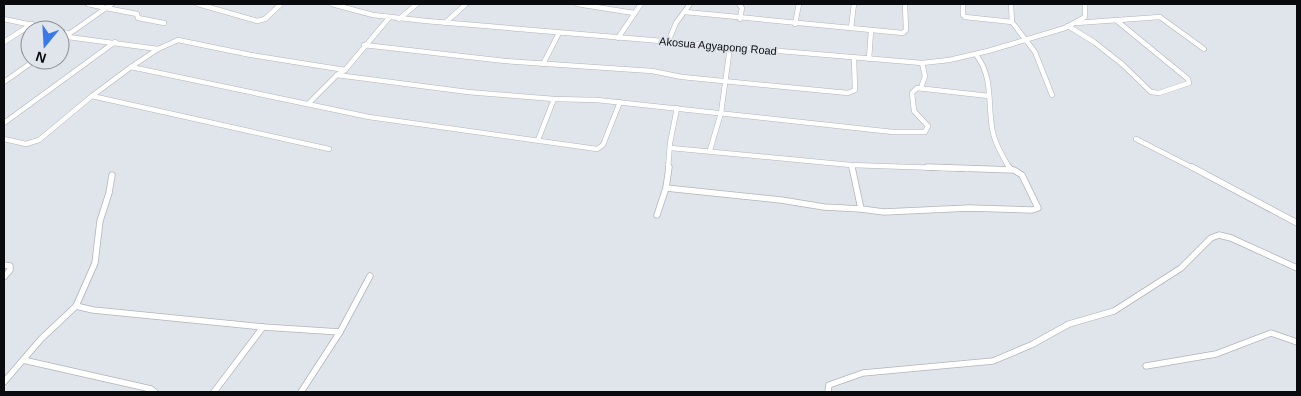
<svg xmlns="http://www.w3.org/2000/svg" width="1301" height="396" font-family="Helvetica,sans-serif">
	<rect width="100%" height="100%" fill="#e0e4eb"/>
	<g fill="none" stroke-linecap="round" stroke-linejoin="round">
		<g stroke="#b0b4ba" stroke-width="5.5">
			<g id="street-far1">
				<polyline points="112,4 106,8 137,14 138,18 164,23"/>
				<polyline points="198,4 257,21 265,19 281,4"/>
				<polyline points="332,4 373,15 426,21 922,63 949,60 988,51 1065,28 1085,17 1085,4"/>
				<polyline points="577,4 634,13"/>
				<polyline points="739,4 742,8 740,19"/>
				<polyline points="963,4 963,15 965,17 1012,22"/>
				<polyline points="1011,4 1012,22 1035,52 1052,95"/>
				<polyline points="685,12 903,33 906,30 905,4"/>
				<polyline points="4,19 55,30"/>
				<polyline points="399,19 417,4"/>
				<polyline points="445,23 466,4"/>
				<polyline points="1076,23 1160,17 1204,49"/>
				<polyline points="795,24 799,4"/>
				<polyline points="1068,26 1094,42 1122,64 1151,92 1159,93 1189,83 1188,79 1116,20"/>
				<polyline points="851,28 854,4"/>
				<polyline points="60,31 69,34 106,8 88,4"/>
				<polyline points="69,34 68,37 158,49"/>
				<polyline points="618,38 641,4"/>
				<polyline points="4,42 32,24"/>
				<polyline points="668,42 676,23 690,4"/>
				<polyline points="60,43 68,37"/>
				<polyline points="364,45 505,61 652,71 682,77 848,93 855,90 854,58"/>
				<path d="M 977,56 C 994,79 987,106 993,133 C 996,146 1003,157 1010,169"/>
				<polyline points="869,59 871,31"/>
				<polyline points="543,64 559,33"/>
				<polyline points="345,70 251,55 178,40 158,49 131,67 369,117 597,149 603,145 620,102"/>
				<polyline points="337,75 468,92 554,99 597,100 893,132 925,132 928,126 914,111 912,93 917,88 989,96"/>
				<polyline points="4,82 35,60"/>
				<polyline points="921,88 925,76 922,63"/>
				<polyline points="92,96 329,149"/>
				<polyline points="308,104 337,75 345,70 389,18"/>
				<polyline points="4,123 115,42"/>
				<polyline points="4,139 26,144 39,140 92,96 131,67"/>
				<polyline points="1136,139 1195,169"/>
				<polyline points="538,140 554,99"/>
				<polyline points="671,148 851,165"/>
				<polyline points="710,150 721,113 730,47"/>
				<polyline points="851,165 968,169"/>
				<polyline points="851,165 852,169"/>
				<polyline points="668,169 670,143 677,108"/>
			</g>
		</g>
		<g stroke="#b0b4ba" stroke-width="7">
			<g id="street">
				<polyline points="852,167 861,209 884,212 969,208 1032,210 1038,208 1022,175 1014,170 927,167"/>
				<polyline points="1009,167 1010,169"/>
				<polyline points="1192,167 1297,223"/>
				<polyline points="666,188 781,200 824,207 861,209"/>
				<polyline points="657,215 666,188 669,167"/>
				<polyline points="4,265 10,266 10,270 4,277"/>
				<polyline points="76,306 95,263 100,221 109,193 112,175"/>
				<polyline points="263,327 340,332"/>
				<polyline points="23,360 151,389 155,392"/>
				<polyline points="1146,366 1216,354 1271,333 1297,342"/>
				<polyline points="4,382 41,339 76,306 93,310 263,327 214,392"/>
				<polyline points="301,392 340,332 370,276"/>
				<polyline points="828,392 829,385 863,373 993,361 1031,345 1069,324 1114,311 1181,268 1211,238 1219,235 1231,238 1297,268"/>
			</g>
		</g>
		<use href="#street-far1" stroke="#fff" stroke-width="4.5"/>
		<use href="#street" stroke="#fff" stroke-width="5.5"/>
	</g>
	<g text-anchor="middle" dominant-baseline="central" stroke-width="4" stroke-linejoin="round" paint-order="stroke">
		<g font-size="11" fill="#0a0b0e" stroke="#e0e4eb">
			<text transform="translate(718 46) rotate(5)">Akosua Agyapong Road</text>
		</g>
	</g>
	<rect width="1301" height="396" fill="none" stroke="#0a0b0e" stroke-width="10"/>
	<g transform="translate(45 45) rotate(198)"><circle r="24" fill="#e0e4eb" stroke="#8a8d93"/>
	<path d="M0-4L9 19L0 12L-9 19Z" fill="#387ae8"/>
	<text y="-8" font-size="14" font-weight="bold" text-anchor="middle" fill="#0a0b0e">N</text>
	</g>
</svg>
